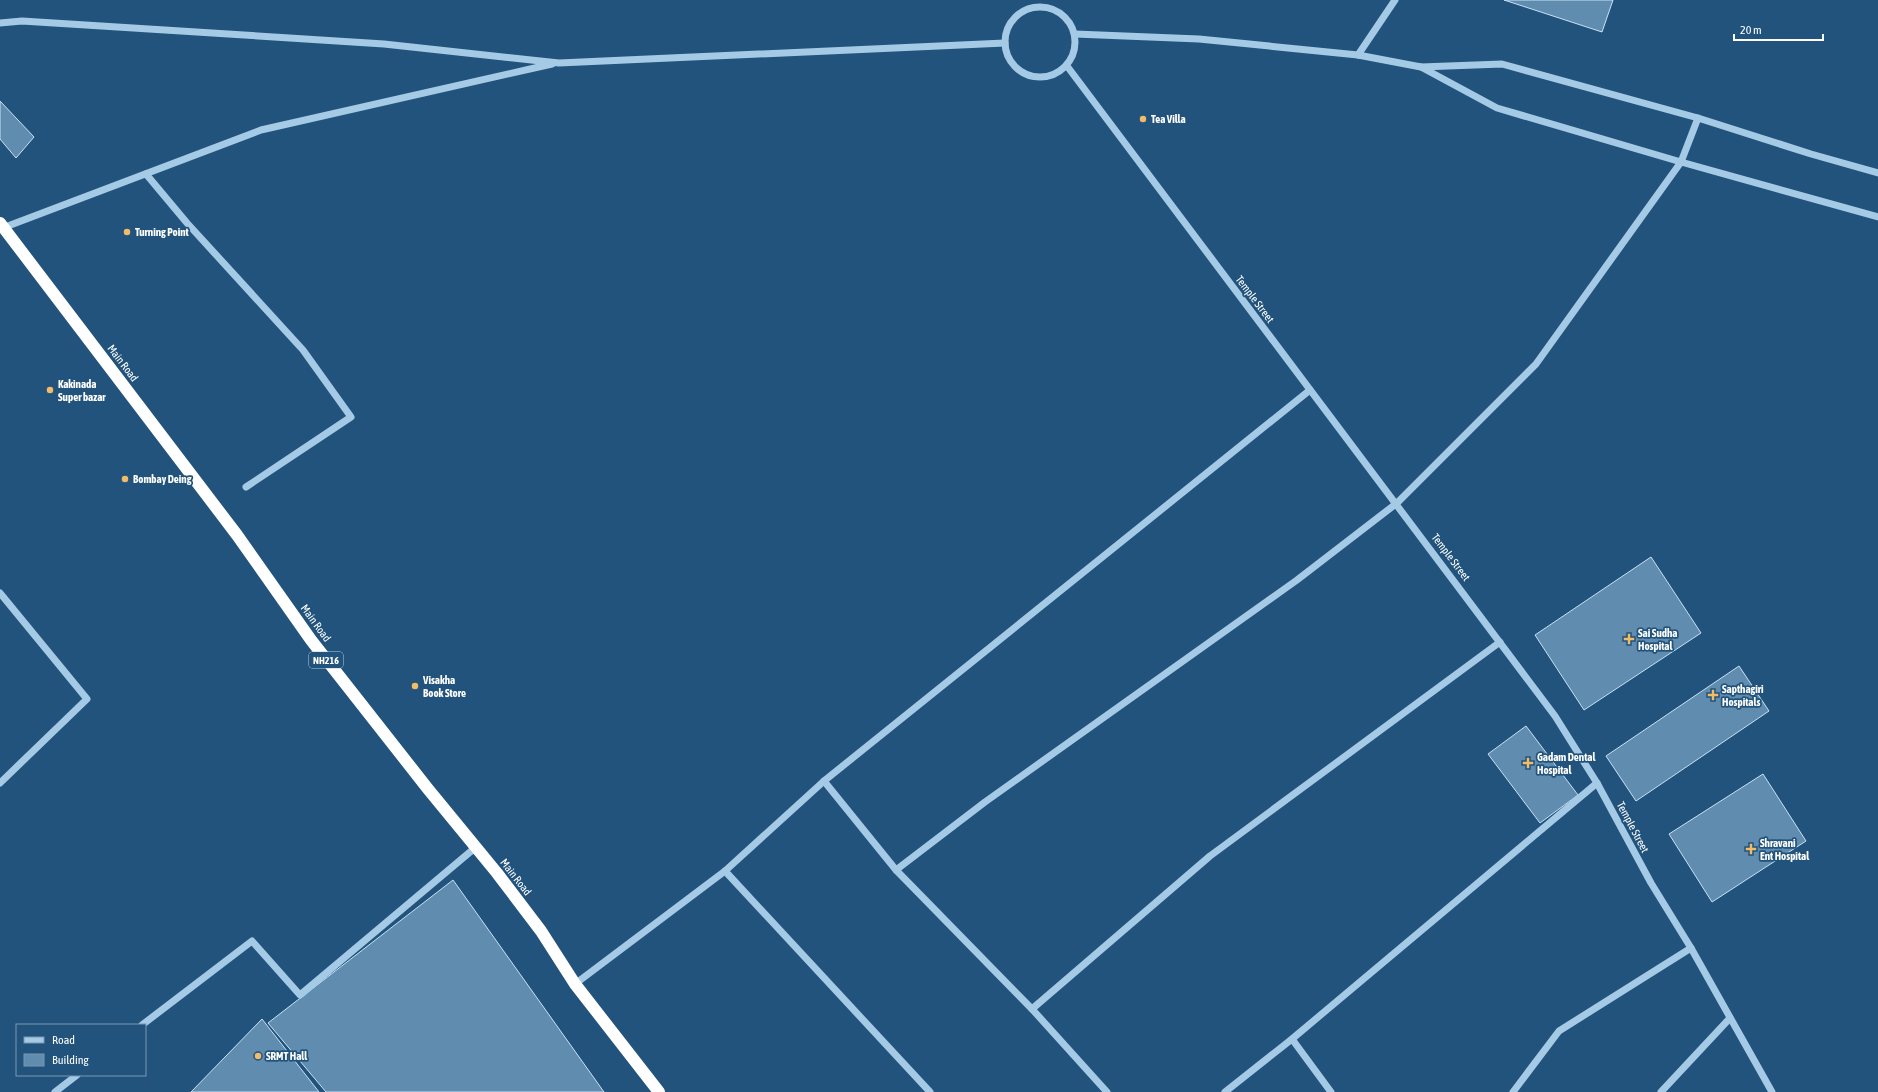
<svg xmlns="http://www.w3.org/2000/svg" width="1878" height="1092" font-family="'Asap Condensed',sans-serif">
	<rect width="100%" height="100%" fill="#22537c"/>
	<g fill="#5f8caf" stroke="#c9e1f5">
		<polygon points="1504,0 1613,0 1602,32"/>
		<polygon points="0,101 34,137 16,158 0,139"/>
		<polygon points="1651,557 1701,633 1584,710 1535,635"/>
		<polygon points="1739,666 1769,711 1636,801 1606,756"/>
		<polygon points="1526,726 1578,795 1540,823 1488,754"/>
		<polygon points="1763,774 1806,841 1712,902 1669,834"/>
		<polygon points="453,880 604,1092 326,1092 268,1023"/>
		<polygon points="262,1019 319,1092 191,1092"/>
	</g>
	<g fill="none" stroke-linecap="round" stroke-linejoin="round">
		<g stroke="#a5cae6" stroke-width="7">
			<circle cx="1040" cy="42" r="35"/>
			<polyline points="0,23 22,21 384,44 559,63 1005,43"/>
			<polyline points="1075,34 1199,39 1358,55 1421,67 1502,64 1698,118 1811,154 1878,173"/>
			<polyline points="1358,55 1395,0"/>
			<polyline points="1067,66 1555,716 1597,783 1651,883 1691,948 1772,1092"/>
			<polyline points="1421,67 1497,108 1681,162 1878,217"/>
			<polyline points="146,174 187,223 303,350 351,417 246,487"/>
			<polyline points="0,229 261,130 552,64"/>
			<polyline points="0,593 87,699 0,783"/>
			<polyline points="896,870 985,802 1297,580 1397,503 1536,364 1681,162 1698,118"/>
			<polyline points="725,871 930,1092"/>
			<polyline points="575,984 725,871 824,781"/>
			<polyline points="1032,1009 896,870 824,781 1310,390"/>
			<polyline points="142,1025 252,941 300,995 476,847"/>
			<polyline points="1292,1039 1331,1092"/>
			<polyline points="55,1092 77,1075"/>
			<polyline points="1107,1092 1032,1009 1210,856 1500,642"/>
			<polyline points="1225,1092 1292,1039 1597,783"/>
			<polyline points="1513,1092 1559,1031 1691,948"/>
			<polyline points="1661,1092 1730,1018"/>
		</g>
		<polyline stroke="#fff" stroke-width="12" points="0,223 237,535 311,640 428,789 497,873 541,931 575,984 659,1092"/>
	</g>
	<g fill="#f1bb68" stroke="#22537c" stroke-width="1.5">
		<circle cx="1143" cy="119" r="4"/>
		<circle cx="127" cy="232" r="4"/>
		<circle cx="50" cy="390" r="4"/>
		<circle cx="125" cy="479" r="4"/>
		<path d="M1627 633h4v4h4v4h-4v4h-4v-4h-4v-4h4z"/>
		<circle cx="415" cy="686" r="4"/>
		<path d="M1711 689h4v4h4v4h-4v4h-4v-4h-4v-4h4z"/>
		<path d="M1526 757h4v4h4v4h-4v4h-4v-4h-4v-4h4z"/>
		<path d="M1749 843h4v4h4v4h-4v4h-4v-4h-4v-4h4z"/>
		<circle cx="258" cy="1056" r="4"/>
	</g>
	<g text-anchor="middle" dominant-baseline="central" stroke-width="3.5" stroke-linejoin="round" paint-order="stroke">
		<rect fill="#22537c" stroke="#bdcbd8" stroke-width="1" x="309" y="652" width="34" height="16" rx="3"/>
		<g font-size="10" font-weight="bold" fill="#fff">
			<text x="326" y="660">NH216</text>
		</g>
		<g font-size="11" font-weight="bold" fill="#fff" stroke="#22537c" text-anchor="start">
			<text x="1151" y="119">Tea Villa</text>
			<text x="135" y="232">Turning Point</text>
			<text x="58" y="384">Kakinada<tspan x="58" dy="13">Super bazar</tspan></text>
			<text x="133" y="479">Bombay Deing</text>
			<text x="1638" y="633">Sai Sudha<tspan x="1638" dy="13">Hospital</tspan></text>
			<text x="423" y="680">Visakha<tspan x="423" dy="13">Book Store</tspan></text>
			<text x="1722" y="689">Sapthagiri<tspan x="1722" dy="13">Hospitals</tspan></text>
			<text x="1537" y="757">Gadam Dental<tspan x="1537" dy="13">Hospital</tspan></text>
			<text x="1760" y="843">Shravani<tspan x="1760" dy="13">Ent Hospital</tspan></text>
			<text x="266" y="1056">SRMT Hall</text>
		</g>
		<g font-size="11" fill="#fff" stroke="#22537c">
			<text transform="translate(1255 299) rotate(53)">Temple Street</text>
			<text transform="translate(123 363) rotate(53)">Main Road</text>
			<text transform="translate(1451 557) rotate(53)">Temple Street</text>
			<text transform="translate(316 623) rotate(54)">Main Road</text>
			<text transform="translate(1633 827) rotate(62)">Temple Street</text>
			<text transform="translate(516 877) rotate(52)">Main Road</text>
		</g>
	</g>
	<rect x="16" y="1024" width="130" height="52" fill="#22537c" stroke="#7a98b0"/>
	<rect x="24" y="1037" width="20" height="6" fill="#a5cae6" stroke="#7a98b0"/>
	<text x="52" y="1044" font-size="12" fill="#ffffff">Road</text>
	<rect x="24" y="1054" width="20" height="12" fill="#5f8caf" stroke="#7a98b0"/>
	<text x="52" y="1064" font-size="12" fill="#ffffff">Building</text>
	<path d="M1734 34v6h89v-6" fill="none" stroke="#ffffff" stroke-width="2"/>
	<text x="1740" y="34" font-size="12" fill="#ffffff" stroke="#22537c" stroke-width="3" paint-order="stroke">20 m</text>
</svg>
